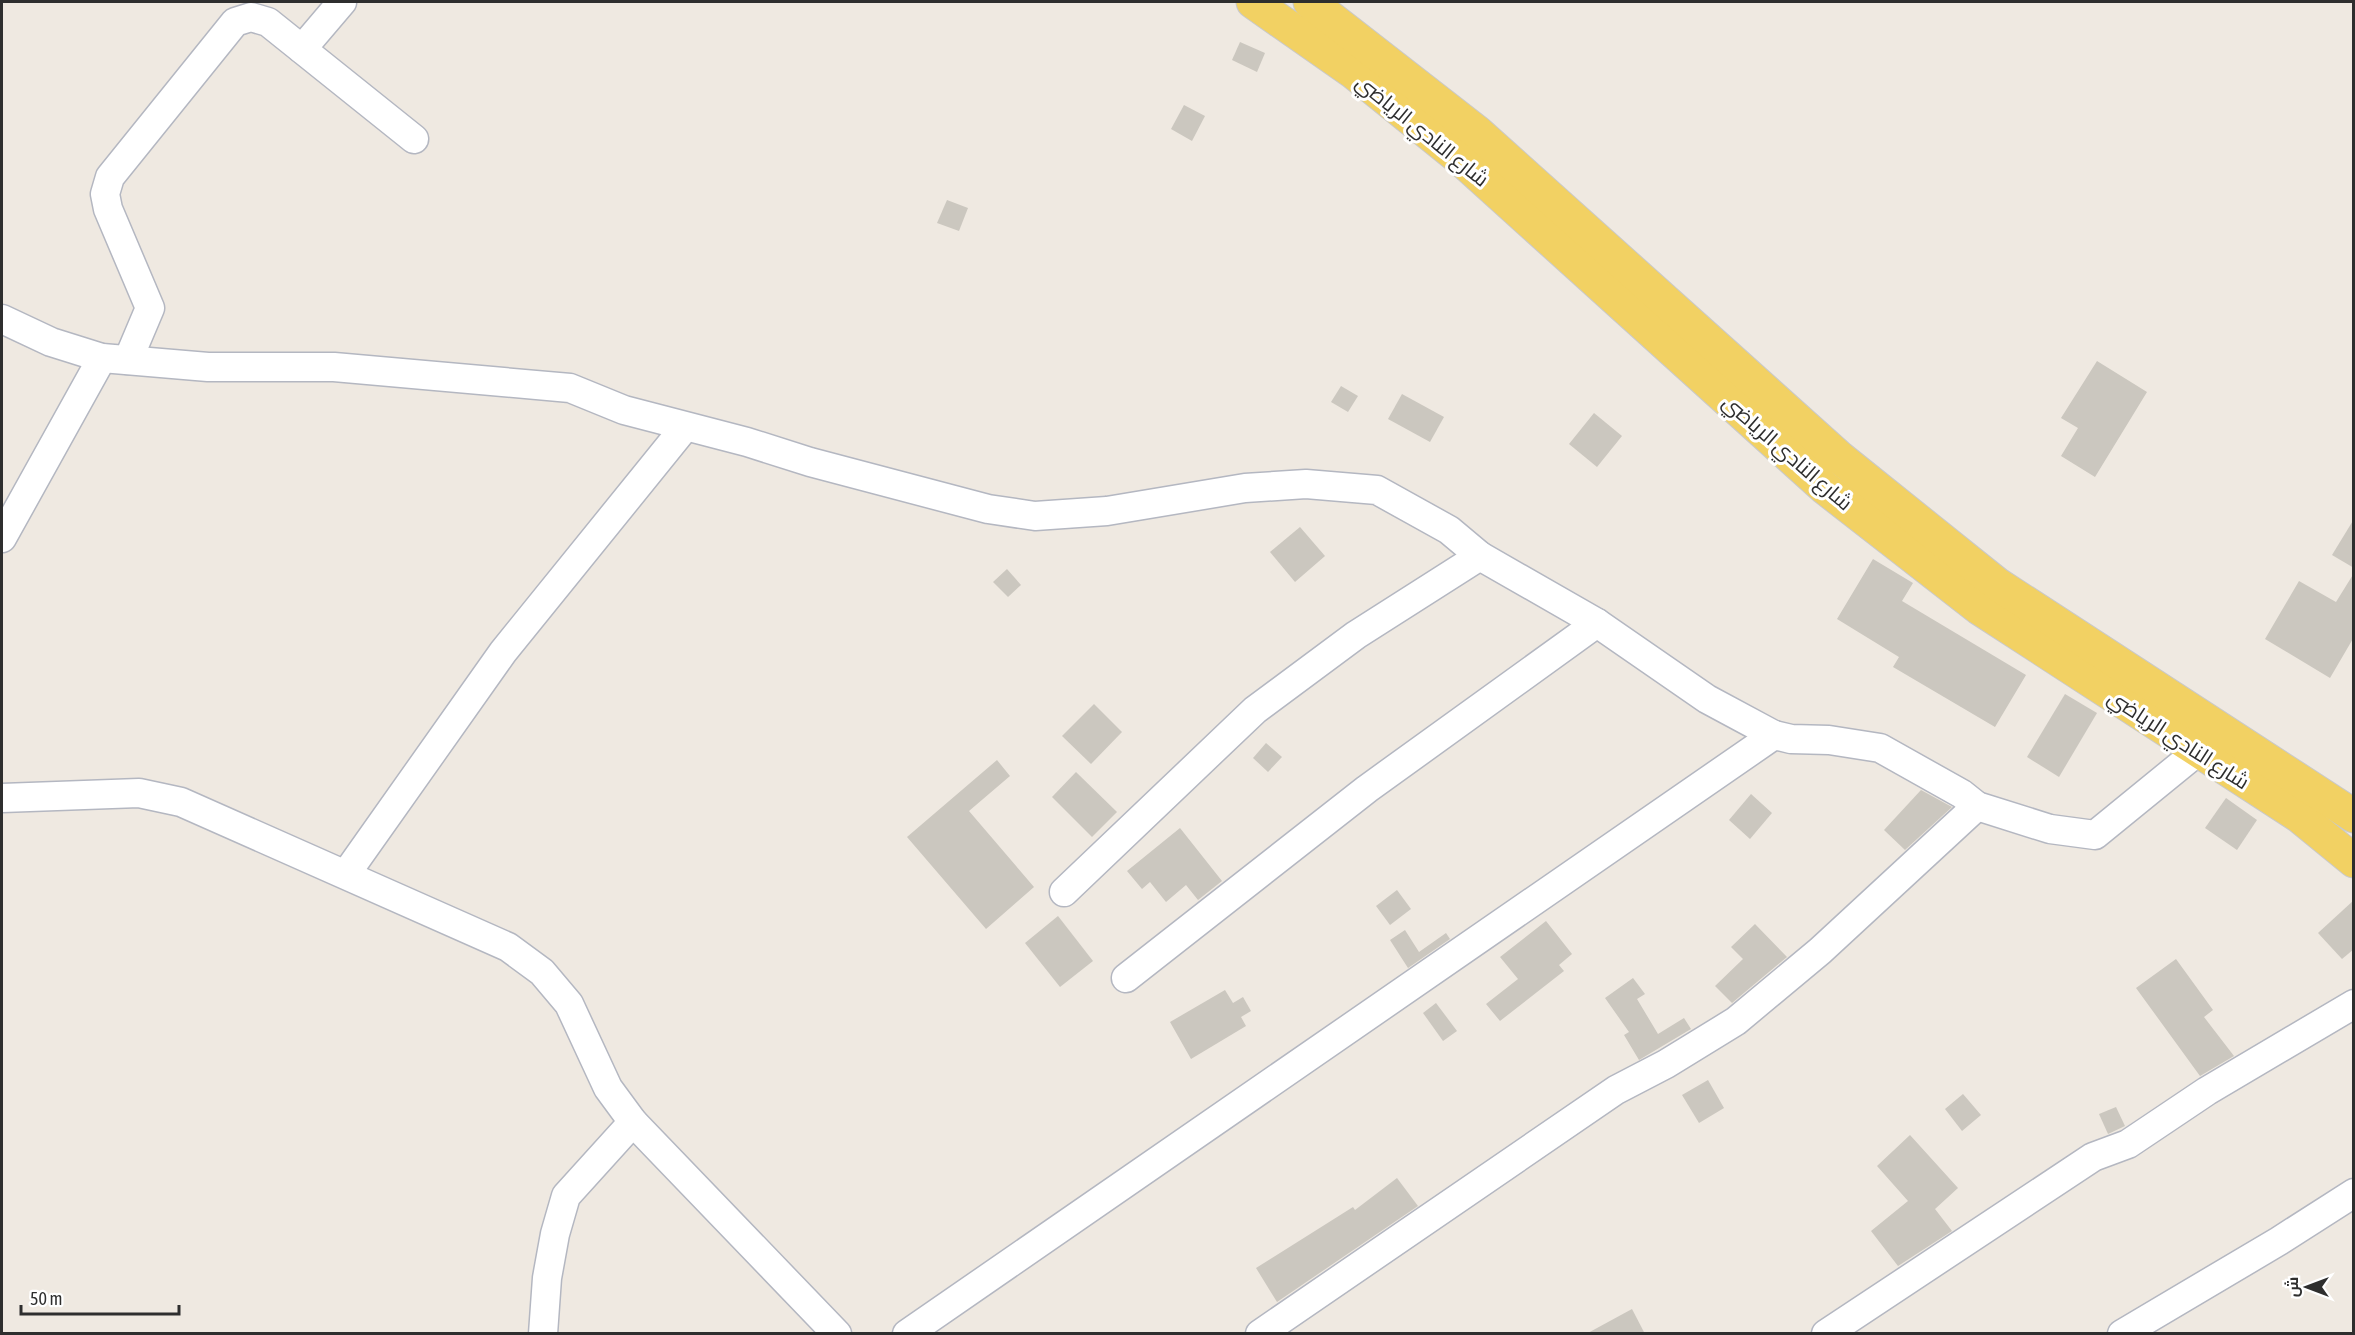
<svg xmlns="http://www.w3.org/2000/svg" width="2355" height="1335" font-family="'Asap Condensed',Cairo,sans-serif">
	<rect width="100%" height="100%" fill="#efe9e1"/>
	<g fill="#cbc7bf">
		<polygon points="1240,42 1265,53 1257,72 1232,60"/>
		<polygon points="1184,105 1205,116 1192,141 1171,129"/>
		<polygon points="947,200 968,208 959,231 937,223"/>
		<polygon points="2097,361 2147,392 2095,477 2061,456 2078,428 2061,418"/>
		<polygon points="1341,386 1358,396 1348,412 1331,402"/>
		<polygon points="1402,394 1444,417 1430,442 1388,419"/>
		<polygon points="1594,413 1622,436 1597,467 1569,444"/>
		<polygon points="2354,519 2354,568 2332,555"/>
		<polygon points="1300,527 1325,556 1295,582 1270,552"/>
		<polygon points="1873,559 1913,583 1902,601 2026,675 1995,727 1893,667 1899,657 1837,619"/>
		<polygon points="1007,569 1021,585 1008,597 993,582"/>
		<polygon points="2354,573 2354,637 2330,678 2265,639 2299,581 2336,602"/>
		<polygon points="2065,694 2097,713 2059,777 2027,757"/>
		<polygon points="1094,704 1122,732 1091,764 1062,736"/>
		<polygon points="1266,743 1282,757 1268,772 1253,758"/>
		<polygon points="997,760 1010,776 969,811 1034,887 986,929 907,837"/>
		<polygon points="1076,772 1117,812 1092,837 1052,797"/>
		<polygon points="1921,790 1952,807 1905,850 1884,830"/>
		<polygon points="1751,794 1772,813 1750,839 1729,820"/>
		<polygon points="2226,798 2257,820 2237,850 2205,828"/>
		<polygon points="1180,828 1222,881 1198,900 1186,885 1166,902 1150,882 1142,889 1127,871"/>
		<polygon points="1397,890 1411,909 1390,925 1376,906"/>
		<polygon points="2354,900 2354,949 2342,959 2318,933"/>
		<polygon points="1058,916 1093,961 1060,987 1025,943"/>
		<polygon points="1546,921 1572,954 1559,965 1564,971 1500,1021 1486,1004 1518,979 1500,957"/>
		<polygon points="1755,924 1787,957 1732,1003 1715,986 1743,959 1731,947"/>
		<polygon points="1405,930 1419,952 1446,933 1450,939 1408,968 1390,940"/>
		<polygon points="2176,959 2213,1010 2204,1017 2234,1056 2200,1076 2136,988"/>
		<polygon points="1633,978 1645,994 1637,999 1658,1034 1684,1018 1691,1029 1639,1060 1624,1035 1629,1032 1605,998"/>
		<polygon points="1225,990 1233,1003 1243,997 1251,1011 1241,1017 1246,1026 1191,1059 1170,1022"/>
		<polygon points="1436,1003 1457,1031 1443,1041 1423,1013"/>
		<polygon points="1708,1080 1724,1108 1699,1123 1682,1095"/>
		<polygon points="1963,1094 1981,1115 1962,1131 1945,1109"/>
		<polygon points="2116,1107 2125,1126 2108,1134 2099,1114"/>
		<polygon points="1910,1135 1958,1188 1935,1209 1952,1231 1898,1266 1871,1231 1908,1201 1877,1166"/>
		<polygon points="1397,1178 1418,1206 1277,1302 1256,1268 1353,1207 1355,1210"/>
		<polygon points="1632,1309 1645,1334 1586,1334"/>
	</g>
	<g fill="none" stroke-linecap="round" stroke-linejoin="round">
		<g stroke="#b4b7c1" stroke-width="31">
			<g id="minor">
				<polyline points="302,49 342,2"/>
				<polyline points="2,319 51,342 102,358 208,367 334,367 570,388 624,410 747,442 810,462 988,509 1035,516 1107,511 1245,488 1306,484 1377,490 1449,530 1480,556 1597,623 1707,699 1774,735"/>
				<polyline points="128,360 150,308 108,209 105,194 110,177 235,22 251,17 268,22 414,139"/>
				<polyline points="2,538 102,358"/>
				<polyline points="2,798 139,793 181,802 508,947 542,972 569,1004 608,1088 633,1122 837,1334"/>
				<polyline points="346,874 503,652 685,427"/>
				<polyline points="1064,892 1255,710 1356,635 1480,556"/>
				<polyline points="1126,978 1367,789 1597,623"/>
				<polyline points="543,1334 547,1278 555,1234 566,1196 633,1122"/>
				<polyline points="907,1334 1774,735 1791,739 1829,740 1880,748 1962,794 1977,806 2050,829 2095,835 2198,751"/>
				<polyline points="1260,1334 1616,1090 1666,1064 1736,1021 1820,951 1977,806"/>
				<polyline points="1826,1334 2093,1157 2128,1144 2207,1091 2354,1004"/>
				<polyline points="2122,1334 2279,1241 2354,1193"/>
			</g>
		</g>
		<g stroke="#c9c9c9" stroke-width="35">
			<g id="major">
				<polyline points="1253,2 1353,72 1463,161 1825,488 1979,608 2299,816 2354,861"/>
				<polyline points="1310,2 1477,132 1840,458 1997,584 2354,816"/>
			</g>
		</g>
		<use href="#minor" stroke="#fff" stroke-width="28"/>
		<use href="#major" stroke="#f2d163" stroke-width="33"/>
	</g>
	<g text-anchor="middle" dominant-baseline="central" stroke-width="6" stroke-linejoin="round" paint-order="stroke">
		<g font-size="21" fill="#2e2e2e" stroke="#fff">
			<text transform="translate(1423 130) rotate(39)">شارع النادي الرياضي</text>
			<text transform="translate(1788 452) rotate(41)">شارع النادي الرياضي</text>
			<text transform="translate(2179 739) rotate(33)">شارع النادي الرياضي</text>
		</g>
	</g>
	<rect width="2355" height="1335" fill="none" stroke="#2e2e2e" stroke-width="6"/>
	<g transform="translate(2307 1287) rotate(270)" stroke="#ffffff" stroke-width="4.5" paint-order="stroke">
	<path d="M0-4.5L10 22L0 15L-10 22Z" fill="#2e2e2e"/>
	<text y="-9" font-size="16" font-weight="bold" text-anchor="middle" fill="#2e2e2e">ش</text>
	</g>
	<path d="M21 1305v9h158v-9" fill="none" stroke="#2e2e2e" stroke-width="3"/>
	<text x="30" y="1305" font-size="18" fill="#2e2e2e" stroke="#ffffff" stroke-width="4.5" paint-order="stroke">50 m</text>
</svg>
